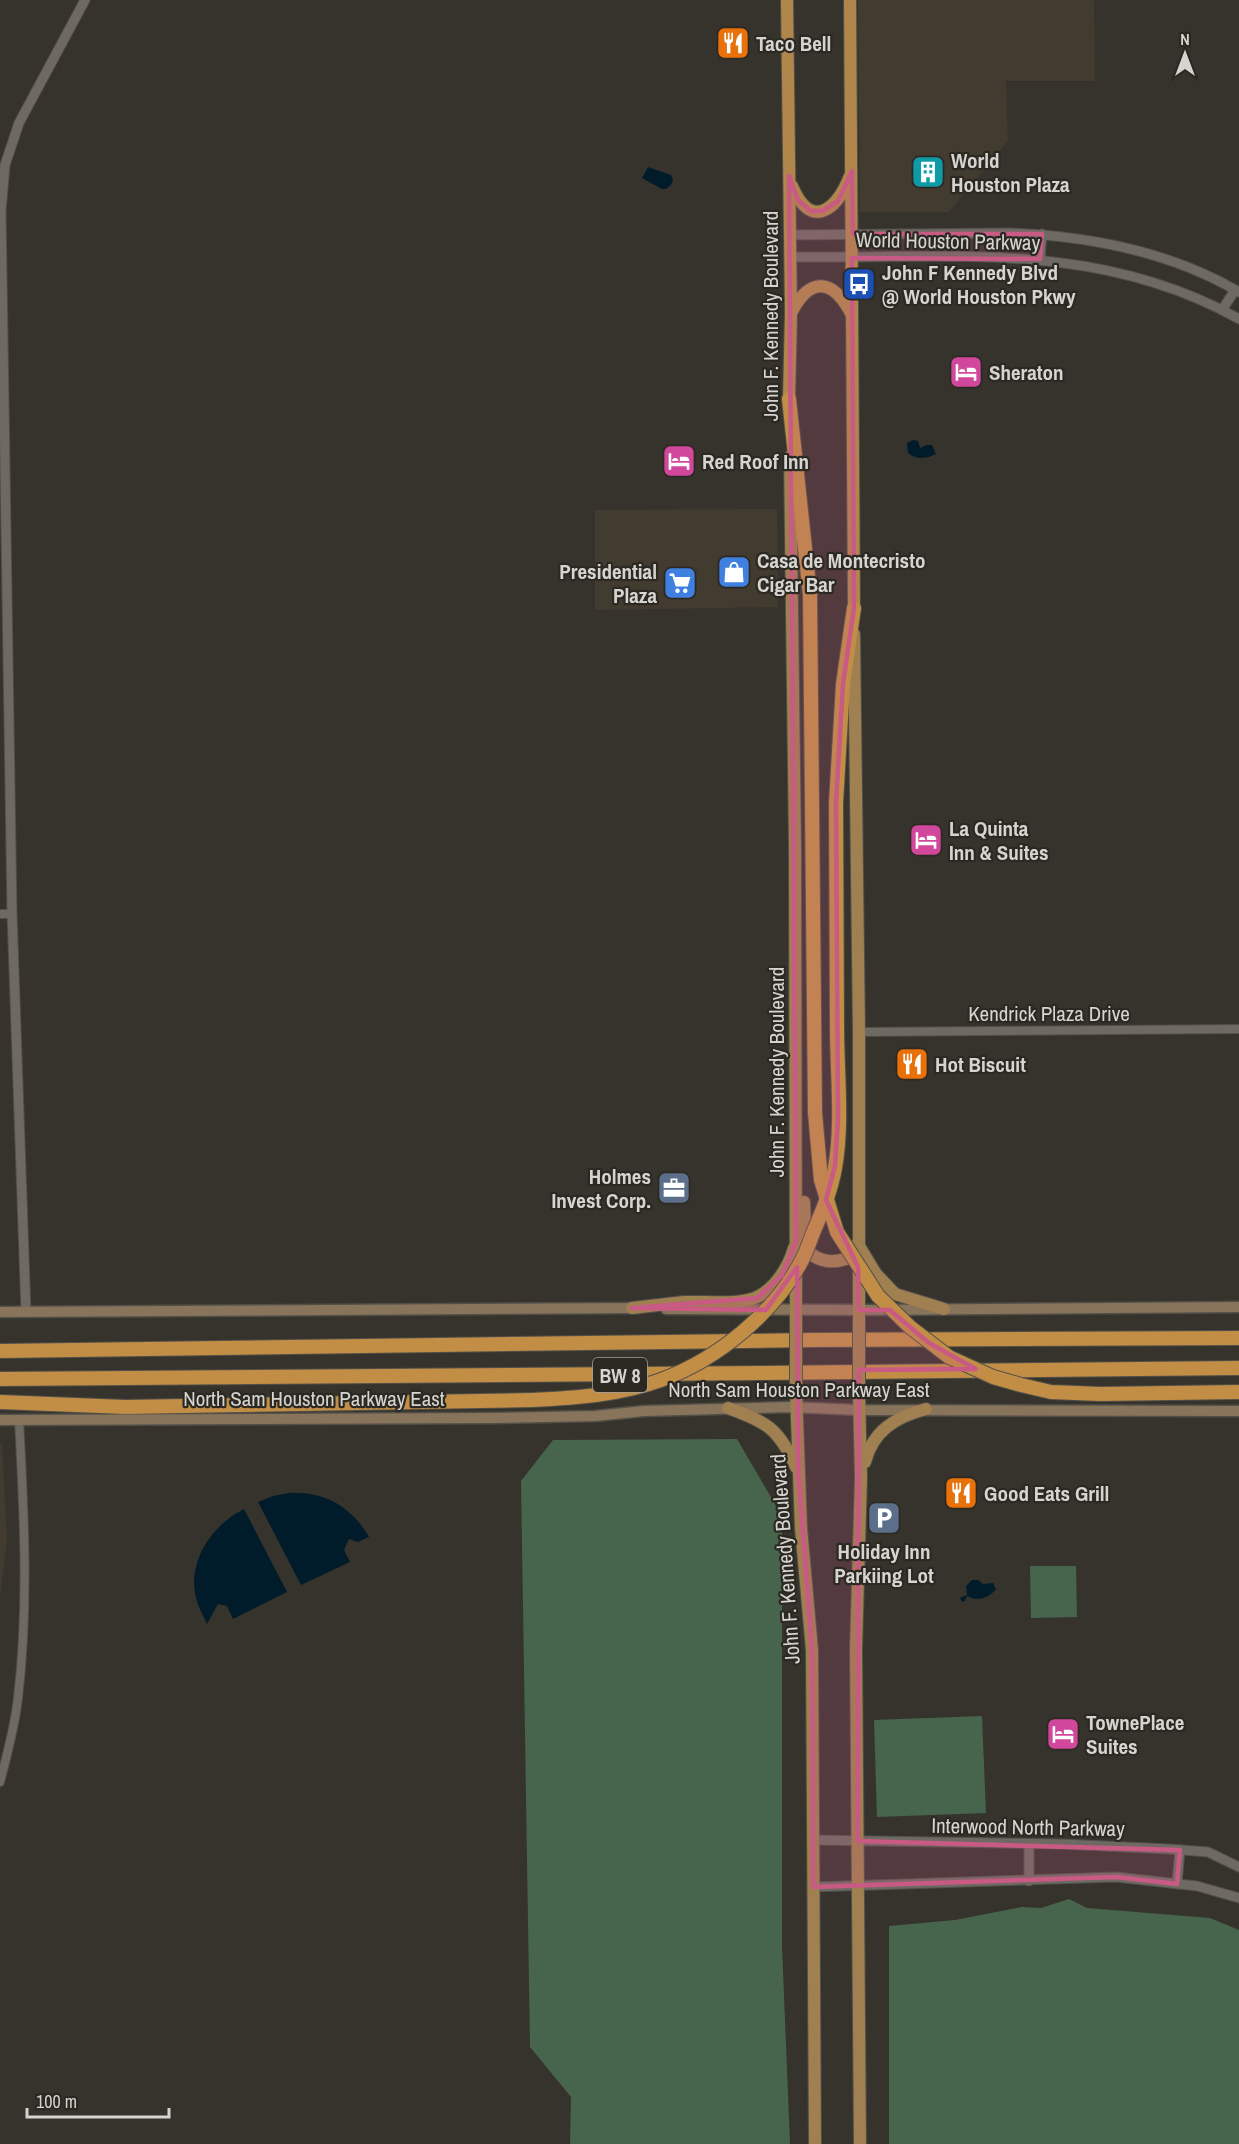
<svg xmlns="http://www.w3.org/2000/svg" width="1239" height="2144" font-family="'Archivo Narrow',sans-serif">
	<rect width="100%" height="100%" fill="#36332d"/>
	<g fill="#423b30">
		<polygon points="858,0 1094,0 1095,81 1006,81 1008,141 949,212 860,212"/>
		<polygon points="777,509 778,607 595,610 595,510"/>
		<polygon points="0,1444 2,1444 7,1540 0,1597"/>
	</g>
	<g fill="#47654c">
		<polygon points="737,1439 782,1516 782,1946 790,2144 570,2144 571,2097 530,2047 521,1481 553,1440"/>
		<polygon points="1030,1566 1076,1566 1077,1617 1031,1618"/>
		<polygon points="982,1716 986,1813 877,1817 874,1720"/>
		<polygon points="1069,1899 1087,1908 1210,1918 1239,1930 1239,2144 889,2144 889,1926 955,1920 1022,1907 1041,1908"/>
	</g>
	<g fill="#001c2a">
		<polygon points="648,167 671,175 673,180 671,185 666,189 662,189 642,178"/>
		<path d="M 913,440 L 918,441 L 920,448 L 927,445 L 932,445 L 936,454 C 926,459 916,460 908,453 L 907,443 Z"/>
		<path d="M 289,1493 C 324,1491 352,1507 369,1537 L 358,1542 L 349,1539 L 344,1550 L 350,1562 L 301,1585 L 258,1502 L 273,1496 Z"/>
		<path d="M 244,1509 L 287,1592 L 233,1619 L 227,1606 L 218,1604 L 207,1624 C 203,1615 198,1607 196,1598 C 187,1561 212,1525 244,1509 Z"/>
		<path d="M 972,1580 L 978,1580 L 983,1584 L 993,1583 L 996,1589 C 989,1598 978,1602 967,1596 L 965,1601 L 962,1602 L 960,1598 L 967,1595 L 966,1586 Z"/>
	</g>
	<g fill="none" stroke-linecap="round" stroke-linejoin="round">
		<g stroke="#524f49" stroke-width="10">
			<g id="minor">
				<polyline points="0,914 12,914"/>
				<polyline points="859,1032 1239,1029"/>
				<path d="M 0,1782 C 7,1755 15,1726 18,1698 C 29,1605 24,1512 19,1420"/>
			</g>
		</g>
		<g stroke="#524f49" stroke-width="11">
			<g id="tertiary">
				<path d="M 789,235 L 1010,233 C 1088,236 1171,252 1239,292"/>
				<path d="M 790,257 C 946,259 1096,239 1239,319"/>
				<polyline points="1040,259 1042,234"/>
				<polyline points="1222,310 1235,290"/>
				<polyline points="26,1312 12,914 1,211 5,165 19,123 85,0"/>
				<polyline points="813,1840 1062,1844 1169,1849 1208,1852 1239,1867"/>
				<polyline points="1029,1881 1029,1844"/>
				<polyline points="1177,1884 1180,1850"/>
				<polyline points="813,1887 1116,1877 1197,1886 1239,1898"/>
			</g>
		</g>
		<g stroke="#524f49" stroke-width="13">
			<g id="secondary">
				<polyline points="666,1309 871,1310 1239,1307"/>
				<polyline points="0,1312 639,1308"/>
				<polyline points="0,1420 494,1418 595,1416 644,1411 789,1407 859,1410 1239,1411"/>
			</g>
		</g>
		<g stroke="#524f49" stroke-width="14">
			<g id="primary">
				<polyline points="790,457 795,847 796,1324"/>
				<polyline points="854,634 859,1032 859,1326"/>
				<path d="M 804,1202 L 806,1250 C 819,1262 832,1264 849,1258 L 855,1246"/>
				<polyline points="859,1246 876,1274 895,1294 944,1309"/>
				<path d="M 632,1308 C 650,1306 667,1304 684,1302 C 705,1301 741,1306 759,1296 C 776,1287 789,1266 794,1248"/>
				<polyline points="859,1391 861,1478 856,1649 860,2144"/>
				<polyline points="796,1392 801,1528 812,1650 815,2144"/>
				<path d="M 728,1408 C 767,1422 779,1429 796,1467"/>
				<path d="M 865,1462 C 873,1431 895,1417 926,1409"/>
			</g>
		</g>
		<g stroke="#524f49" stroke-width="14">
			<g id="trunk">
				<polyline points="787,0 791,313 789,399"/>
				<path d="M 850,0 C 853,203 851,405 854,608"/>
				<path d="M 792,186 C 811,231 837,210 850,176"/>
				<path d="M 791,313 C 810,276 833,278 852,315"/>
			</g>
		</g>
		<g stroke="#524f49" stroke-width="16">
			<g id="motorway">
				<polyline points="789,399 810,595 812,803"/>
				<polyline points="837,1027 836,803 843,684 854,608"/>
				<polyline points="0,1351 812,1340 1239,1338"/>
				<path d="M 0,1379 C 413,1379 826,1371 1239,1368"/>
				<polyline points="0,1402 125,1407 532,1400"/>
			</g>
		</g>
		<use href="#minor" stroke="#6e6a63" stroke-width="8"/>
		<use href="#tertiary" stroke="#6e6a63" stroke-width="9"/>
		<use href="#secondary" stroke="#87745a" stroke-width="10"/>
		<use href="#primary" stroke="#a07f51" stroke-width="12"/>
		<use href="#trunk" stroke="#b1864b" stroke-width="12"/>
		<use href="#motorway" stroke="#c28d45" stroke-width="14"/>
		<g stroke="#524f49" stroke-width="14" stroke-linecap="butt">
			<g id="primary-bridge">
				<polyline points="796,1324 796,1392"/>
				<polyline points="859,1326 859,1391"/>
			</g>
		</g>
		<g stroke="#524f49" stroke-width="16" stroke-linecap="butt">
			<g id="motorway-bridge">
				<polyline points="812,803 815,1113 821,1180 837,1232 878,1296 910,1327 949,1357 993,1377 1021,1385 1051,1392 1100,1394 1239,1392"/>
				<path d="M 532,1400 C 575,1398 620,1395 661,1380 C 718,1359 776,1312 803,1258 C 807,1250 810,1241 813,1233 C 822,1212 831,1191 835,1168 C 843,1123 837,1073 837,1027"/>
			</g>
		</g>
		<use href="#primary-bridge" stroke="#a07f51" stroke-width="12"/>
		<use href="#motorway-bridge" stroke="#c28d45" stroke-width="14"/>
	</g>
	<path fill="#c95a84" fill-opacity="0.2" stroke="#c95a84" stroke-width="4.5" stroke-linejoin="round" d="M 852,171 L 853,234 L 1042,234 L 1040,259 L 852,258 L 854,608 L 843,684 L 836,803 L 838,1119 L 835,1166 L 826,1200 L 858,1267 L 859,1310 L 890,1310 L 929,1343 L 976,1369 L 859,1370 L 858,1841 L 1180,1850 L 1177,1884 L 1116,1877 L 813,1887 L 812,1650 L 798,1471 L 797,1267 L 766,1310 L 632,1308 L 757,1298 L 782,1275 L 796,1241 L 789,176 L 798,200 L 811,211 L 822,211 L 838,201 Z"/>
	<defs>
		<g id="restaurant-square" transform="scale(1.725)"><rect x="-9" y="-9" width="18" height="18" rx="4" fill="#e8710a" stroke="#2c2923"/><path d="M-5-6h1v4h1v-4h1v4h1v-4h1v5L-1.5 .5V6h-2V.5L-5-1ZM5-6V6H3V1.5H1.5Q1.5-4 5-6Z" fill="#fff"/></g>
		<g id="building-square" transform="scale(1.725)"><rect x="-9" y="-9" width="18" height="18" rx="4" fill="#0f9aa8" stroke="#2c2923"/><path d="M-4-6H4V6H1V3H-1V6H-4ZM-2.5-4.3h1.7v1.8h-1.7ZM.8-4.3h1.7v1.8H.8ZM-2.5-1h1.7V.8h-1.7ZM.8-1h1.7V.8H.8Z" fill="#fff"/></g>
		<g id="bus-square" transform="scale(1.725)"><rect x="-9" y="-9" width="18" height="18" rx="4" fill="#1a4fb4" stroke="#2c2923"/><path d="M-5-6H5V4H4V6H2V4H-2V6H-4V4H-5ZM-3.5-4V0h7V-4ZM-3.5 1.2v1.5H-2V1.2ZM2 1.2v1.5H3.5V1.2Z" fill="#fff"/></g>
		<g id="hotel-square" transform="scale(1.725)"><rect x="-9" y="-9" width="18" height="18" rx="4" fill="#d1479c" stroke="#2c2923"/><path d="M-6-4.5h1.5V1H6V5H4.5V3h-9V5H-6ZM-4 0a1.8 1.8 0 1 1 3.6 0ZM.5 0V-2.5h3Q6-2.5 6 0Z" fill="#fff"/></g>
		<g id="shop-square" transform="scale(1.725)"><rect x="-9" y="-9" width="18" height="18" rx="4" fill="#3f7fe0" stroke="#2c2923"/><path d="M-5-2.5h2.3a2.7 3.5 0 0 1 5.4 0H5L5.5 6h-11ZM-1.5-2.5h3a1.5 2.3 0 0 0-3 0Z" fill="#fff"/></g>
		<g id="supermarket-square" transform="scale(1.725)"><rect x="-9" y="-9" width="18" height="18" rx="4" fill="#3f7fe0" stroke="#2c2923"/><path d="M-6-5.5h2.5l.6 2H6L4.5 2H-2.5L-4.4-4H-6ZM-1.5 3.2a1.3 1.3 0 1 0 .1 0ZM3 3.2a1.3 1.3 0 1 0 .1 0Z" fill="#fff"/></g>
		<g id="office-square" transform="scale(1.725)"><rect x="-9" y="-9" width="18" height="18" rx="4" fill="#5c6f8a" stroke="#2c2923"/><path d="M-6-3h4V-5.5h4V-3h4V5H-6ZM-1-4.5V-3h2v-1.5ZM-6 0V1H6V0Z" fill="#fff"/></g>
		<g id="parking-square" transform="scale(1.725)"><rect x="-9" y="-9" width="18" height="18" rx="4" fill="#5c6f8a" stroke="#2c2923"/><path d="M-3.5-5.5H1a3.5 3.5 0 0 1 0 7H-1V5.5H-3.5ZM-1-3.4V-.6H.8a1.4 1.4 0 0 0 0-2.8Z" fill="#fff"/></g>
	</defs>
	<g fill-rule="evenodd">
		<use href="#restaurant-square" x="733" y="43"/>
		<use href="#building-square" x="928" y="172"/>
		<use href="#bus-square" x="859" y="284"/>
		<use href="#hotel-square" x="966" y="372"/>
		<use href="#hotel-square" x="679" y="461"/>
		<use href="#shop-square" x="734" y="572"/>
		<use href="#supermarket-square" x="680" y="583"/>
		<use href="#hotel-square" x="926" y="840"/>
		<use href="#restaurant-square" x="912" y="1064"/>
		<use href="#office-square" x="674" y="1188"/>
		<use href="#restaurant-square" x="961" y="1493"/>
		<use href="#parking-square" x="884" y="1518"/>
		<use href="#hotel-square" x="1063" y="1734"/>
	</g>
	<g text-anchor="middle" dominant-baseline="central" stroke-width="4.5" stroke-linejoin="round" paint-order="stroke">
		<rect fill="#2c2923" stroke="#a3a19c" stroke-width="1.5" x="593" y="1358" width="54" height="34" rx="4.5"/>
		<g font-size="20" font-weight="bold" fill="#d6d4d0">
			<text x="620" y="1375">BW 8</text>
		</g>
		<g font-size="21" font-weight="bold" fill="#d6d4d0" stroke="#2c2923" text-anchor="start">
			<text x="756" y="43">Taco Bell</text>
			<text x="951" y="160">World<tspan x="951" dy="24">Houston Plaza</tspan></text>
			<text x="882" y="272">John F Kennedy Blvd<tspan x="882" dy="24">@ World Houston Pkwy</tspan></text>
			<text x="989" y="372">Sheraton</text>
			<text x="702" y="461">Red Roof Inn</text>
			<text x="757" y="560">Casa de Montecristo<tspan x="757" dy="24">Cigar Bar</tspan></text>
			<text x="657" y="571" text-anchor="end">Presidential<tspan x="657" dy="24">Plaza</tspan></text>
			<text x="949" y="828">La Quinta<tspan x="949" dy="24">Inn &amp; Suites</tspan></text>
			<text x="935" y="1064">Hot Biscuit</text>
			<text x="651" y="1176" text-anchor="end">Holmes<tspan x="651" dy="24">Invest Corp.</tspan></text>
			<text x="984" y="1493">Good Eats Grill</text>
			<text x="884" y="1551" text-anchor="middle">Holiday Inn<tspan x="884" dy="24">Parkiing Lot</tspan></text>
			<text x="1086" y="1722">TownePlace<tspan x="1086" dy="24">Suites</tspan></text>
		</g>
		<g font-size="21" fill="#d6d4d0" stroke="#2c2923">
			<text transform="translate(948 241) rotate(1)">World Houston Parkway</text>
			<text transform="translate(770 316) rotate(-90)">John F. Kennedy Boulevard</text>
			<text x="1049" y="1013">Kendrick Plaza Drive</text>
			<text transform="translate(776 1072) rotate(-90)">John F. Kennedy Boulevard</text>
			<text x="799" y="1389">North Sam Houston Parkway East</text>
			<text x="314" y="1398">North Sam Houston Parkway East</text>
			<text transform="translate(785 1559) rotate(-94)">John F. Kennedy Boulevard</text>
			<text transform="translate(1028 1827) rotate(1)">Interwood North Parkway</text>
		</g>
	</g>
	<g transform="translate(1185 54)" stroke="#2c2923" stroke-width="4.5" paint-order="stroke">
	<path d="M0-4.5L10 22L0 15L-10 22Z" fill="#d6d4d0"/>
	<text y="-9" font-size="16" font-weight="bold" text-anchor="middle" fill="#d6d4d0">N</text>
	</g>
	<path d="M27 2108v9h142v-9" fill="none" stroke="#d6d4d0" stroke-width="3"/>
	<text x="36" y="2108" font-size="18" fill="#d6d4d0" stroke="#2c2923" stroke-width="4.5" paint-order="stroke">100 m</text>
</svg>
